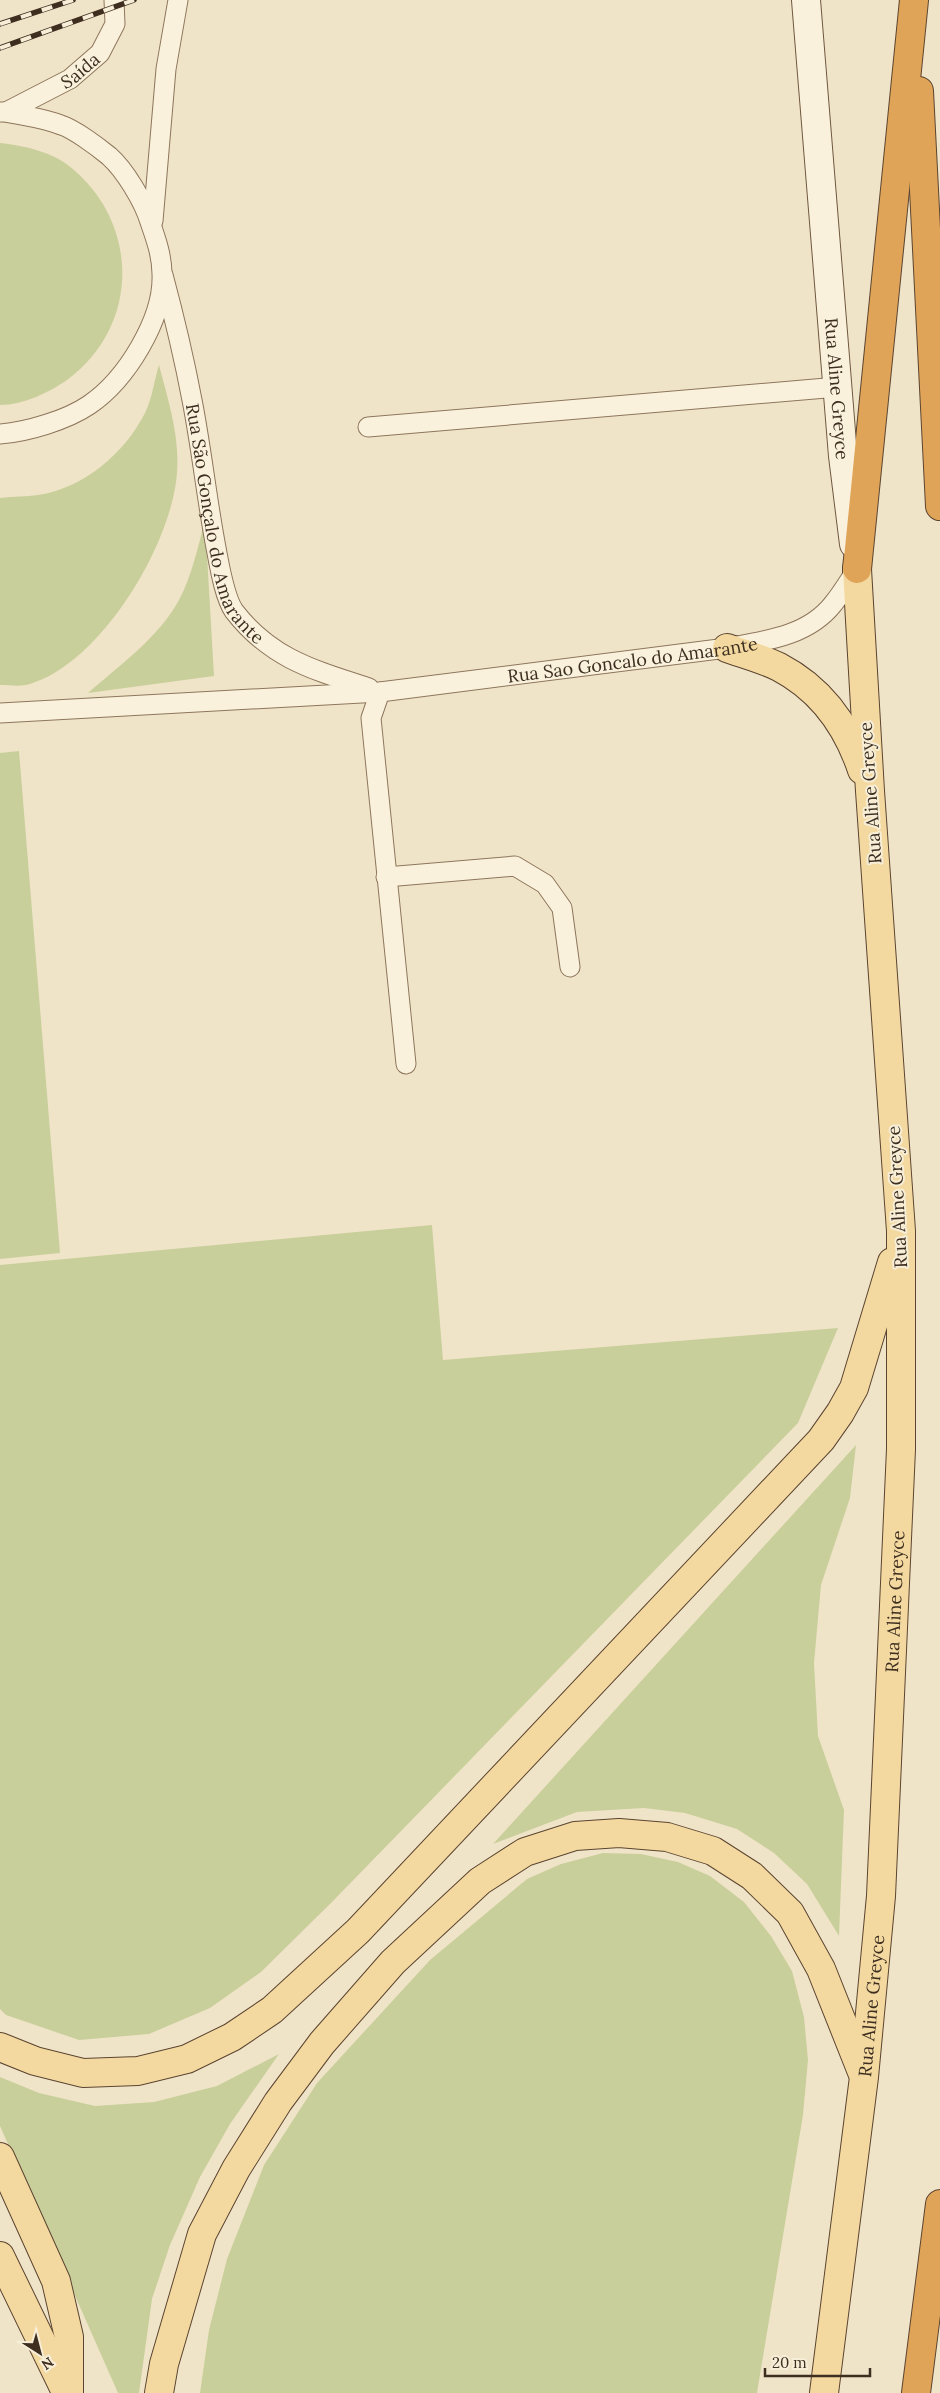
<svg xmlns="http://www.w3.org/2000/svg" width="940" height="2393" font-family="Lora,serif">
	<rect width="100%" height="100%" fill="#f0e4c8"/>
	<g fill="#c9cf9b">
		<path d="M 0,143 C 26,146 54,152 74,170 C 141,228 138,328 67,380 C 48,393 23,405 0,405 Z"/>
		<path d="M 159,365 C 168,400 180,436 177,473 C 172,544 101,663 30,684 C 21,687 9,685 0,685 L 0,498 C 13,496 26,497 38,495 C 84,488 124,454 145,413 C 152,399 154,381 159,365 Z"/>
		<path d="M 205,520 L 214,676 L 88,693 C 120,665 159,637 179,600 C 192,575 198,547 205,520 Z"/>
		<polygon points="19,751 60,1253 0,1259 0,753"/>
		<polygon points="432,1225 443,1360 838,1328 798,1423 333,1901 261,1972 210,2008 149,2034 79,2040 6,2015 0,2009 0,1265"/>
		<polygon points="856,1445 850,1498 821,1585 814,1663 818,1736 844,1810 839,1936 807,1884 774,1853 737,1829 685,1813 644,1808 577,1812 493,1844"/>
		<polygon points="603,1853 641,1854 678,1862 710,1876 744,1902 771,1936 792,1971 804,2017 808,2060 803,2115 757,2393 200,2393 209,2330 227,2259 264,2165 317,2083 430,1960 527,1879 561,1864"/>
		<polygon points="279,2054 230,2124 200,2177 170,2245 152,2299 139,2393 118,2393 0,2126 0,2077 39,2093 95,2106 154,2102 217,2086"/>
	</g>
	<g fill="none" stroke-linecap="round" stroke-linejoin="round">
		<g stroke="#8d765c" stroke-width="21">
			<g id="lane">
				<path d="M 0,112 L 6,112 C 24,116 44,118 61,125 C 74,129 98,147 109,156 C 125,170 144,202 150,222 C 156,239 162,256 162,274 C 164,319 126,380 89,405 C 67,420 27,432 0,434"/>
				<path id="s1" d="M 6,112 L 70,79 L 100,53 L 115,24 L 114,0"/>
				<polyline points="153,221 166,69 178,0"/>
				<path id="s2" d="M 163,275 C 174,316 184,358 192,400 C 202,451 207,502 217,553 C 220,569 225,598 234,611 C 271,659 314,670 369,688"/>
				<polyline points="368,427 838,387"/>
				<polyline points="380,692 371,718 406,1064"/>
				<path id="s3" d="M 0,713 L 380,692 L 727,648 C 765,641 808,636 833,604 C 842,593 849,581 857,569"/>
				<polyline points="386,877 515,866 545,884 562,908 570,967"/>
			</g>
		</g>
		<g stroke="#6f573f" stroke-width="30">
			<g id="secondary">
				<path id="s4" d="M 806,0 L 843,456 L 854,544"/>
			</g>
		</g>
		<g stroke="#5b4430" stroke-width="30">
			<g id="primary">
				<path d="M 727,648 C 744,654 763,659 779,667 C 821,689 847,725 862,770"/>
				<polyline points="0,2047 35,2061 83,2073 138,2071 187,2059 232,2037 272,2010 358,1931 821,1440 840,1413 854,1388 892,1262"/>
				<polyline points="0,2157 56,2281 69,2337 69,2393"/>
				<polyline points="0,2256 66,2392"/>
				<polyline points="159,2393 164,2364 202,2234 236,2169 278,2102 322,2043 393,1962 480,1881 525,1852 575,1836 619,1833 667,1837 713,1851 752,1876 790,1913 821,1969 862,2072"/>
				<path id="s5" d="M 824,2393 L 864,2077 L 881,1896 L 901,1449 L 901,1231 L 870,791 L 857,569"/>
			</g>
		</g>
		<g stroke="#5b4430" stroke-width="30">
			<g id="highway">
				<polyline points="919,91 940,506"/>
				<polyline points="857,569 914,0"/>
				<polyline points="916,2393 940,2204"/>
			</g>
		</g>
		<use href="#lane" stroke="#faf1dc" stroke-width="19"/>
		<use href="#secondary" stroke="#faf1dc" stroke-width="28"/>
		<use href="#primary" stroke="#f3d9a0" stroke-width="28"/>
		<use href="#highway" stroke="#e0a458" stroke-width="28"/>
		<g stroke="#3d2e20" stroke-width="5.5">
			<g id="rail">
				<polyline points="0,24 73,0"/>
				<polyline points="0,48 134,0"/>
			</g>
		</g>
		<use href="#rail" stroke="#f7eed8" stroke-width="4" stroke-dasharray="11" stroke-linecap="butt"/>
	</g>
	<g text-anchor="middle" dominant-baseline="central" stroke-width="4" stroke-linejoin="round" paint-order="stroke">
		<g font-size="18" fill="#3d2e20" stroke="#f7eed8">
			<text stroke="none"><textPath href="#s1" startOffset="85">Saída</textPath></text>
			<text stroke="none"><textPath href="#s4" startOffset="390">Rua Aline Greyce</textPath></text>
			<text stroke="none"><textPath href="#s2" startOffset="258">Rua São Gonçalo do Amarante</textPath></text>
			<text stroke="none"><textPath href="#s3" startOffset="635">Rua Sao Goncalo do Amarante</textPath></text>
			<text transform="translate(870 793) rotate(-94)">Rua Aline Greyce</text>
			<text transform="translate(897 1197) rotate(-93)">Rua Aline Greyce</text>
			<text stroke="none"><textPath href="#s5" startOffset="795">Rua Aline Greyce</textPath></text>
			<text stroke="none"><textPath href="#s5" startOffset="390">Rua Aline Greyce</textPath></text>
		</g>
	</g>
	<g transform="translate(40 2353) rotate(144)" stroke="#f7eed8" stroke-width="4" paint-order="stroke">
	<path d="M0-4L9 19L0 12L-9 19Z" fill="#3d2e20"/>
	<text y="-8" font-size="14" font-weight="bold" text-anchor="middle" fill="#3d2e20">N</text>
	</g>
	<path d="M765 2368v8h105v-8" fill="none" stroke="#3d2e20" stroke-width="2.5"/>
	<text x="772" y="2368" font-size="15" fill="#3d2e20" stroke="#f7eed8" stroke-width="4" paint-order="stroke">20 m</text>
</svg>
